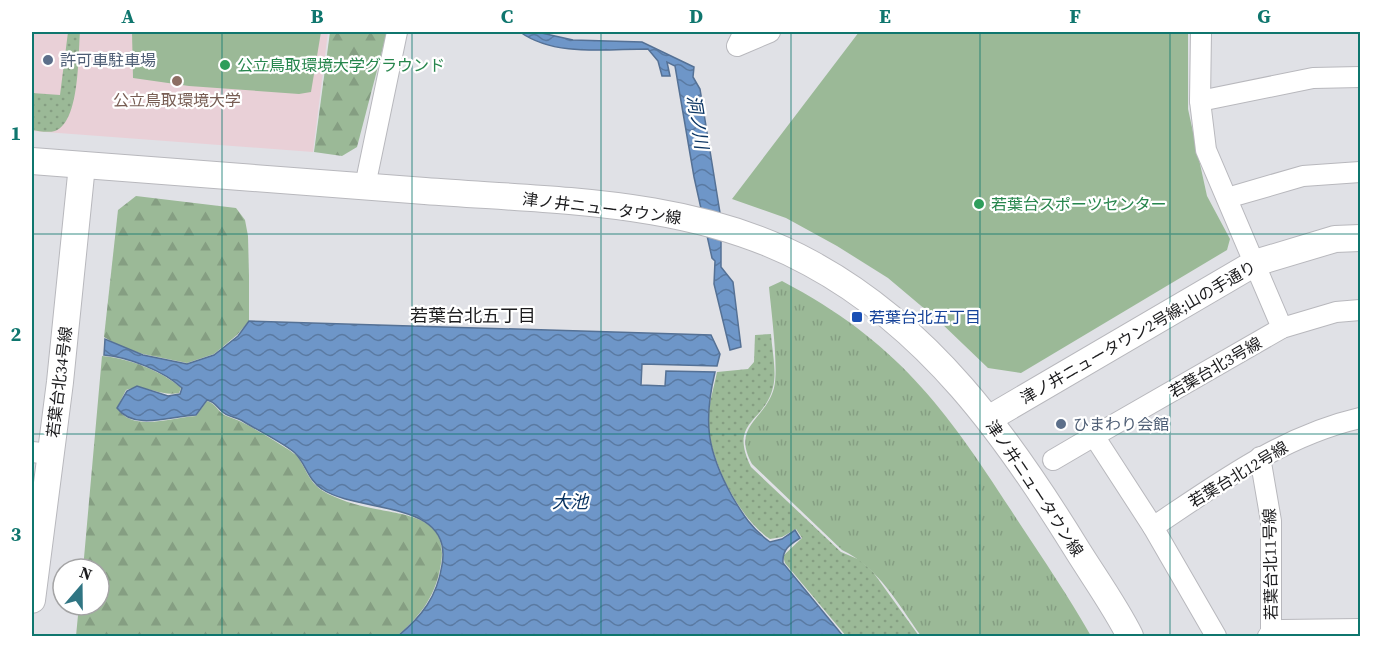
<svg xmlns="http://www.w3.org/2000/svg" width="1392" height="668" font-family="'Source Serif 4','Noto Sans JP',serif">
	<defs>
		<pattern id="grass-dots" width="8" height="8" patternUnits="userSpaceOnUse" patternTransform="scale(1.5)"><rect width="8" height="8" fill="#9bb997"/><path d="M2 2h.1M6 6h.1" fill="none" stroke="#859e82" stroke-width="1.8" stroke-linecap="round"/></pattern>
		<pattern id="forest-firs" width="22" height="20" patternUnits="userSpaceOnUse" patternTransform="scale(1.5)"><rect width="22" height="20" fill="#9bb997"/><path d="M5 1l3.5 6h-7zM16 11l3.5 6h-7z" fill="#859e82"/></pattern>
		<pattern id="park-tufts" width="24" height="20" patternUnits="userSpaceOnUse" patternTransform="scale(1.5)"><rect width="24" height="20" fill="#9bb997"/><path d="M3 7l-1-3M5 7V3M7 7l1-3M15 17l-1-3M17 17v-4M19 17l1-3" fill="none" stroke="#859e82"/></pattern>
		<pattern id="water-waves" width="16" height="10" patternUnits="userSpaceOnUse" patternTransform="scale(1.5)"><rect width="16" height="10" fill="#6e96c8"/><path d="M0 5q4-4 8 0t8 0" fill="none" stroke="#5a7aa2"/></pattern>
	</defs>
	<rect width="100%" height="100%" fill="#e0e1e6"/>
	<polygon fill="#e9d0d7" points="32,32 328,32 313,152 32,131"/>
	<g fill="url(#grass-dots)">
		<path d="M 68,32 L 80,32 C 78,55 80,122 55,131 C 48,133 38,131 32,130 L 32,93 L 60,95 Z"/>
		<path d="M 771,334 C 772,350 777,372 773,387 C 765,423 728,420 751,467 L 841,552 L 860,560 L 873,572 L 919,636 L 846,636 L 785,563 L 783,556 L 802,538 L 796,529 L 782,537 L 770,539 C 738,518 708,457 708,418 C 709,403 714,387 717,372 L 748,369 L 754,362 L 755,335 Z"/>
	</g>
	<g fill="url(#forest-firs)">
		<polygon points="330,32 387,32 357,147 342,156 314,152"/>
		<polygon points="136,196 236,208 245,220 248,236 249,276 249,321 237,335 214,354 187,363 143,354 119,346 104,337 118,210"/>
		<path d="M 102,356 C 128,358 162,371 181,388 L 179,393 C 160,397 144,383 126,390 L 117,408 C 133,433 172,417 196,416 L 207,401 C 216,404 217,410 224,415 C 228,417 233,418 237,420 C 246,423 291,450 296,455 C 306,467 308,482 323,491 C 336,499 356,505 371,508 C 407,516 452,516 440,569 C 434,599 419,617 397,636 L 76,636 L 79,605 L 99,605 L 99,569 L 83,569 Z"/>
	</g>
	<path fill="url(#park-tufts)" d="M 782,281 C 900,343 948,412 1018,521 C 1043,559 1069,597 1091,636 L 921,636 C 898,604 879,568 842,550 L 752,464 C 731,425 765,421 774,388 C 779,369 771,309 769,287 Z"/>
	<g fill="#9bb997">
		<polygon points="132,32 321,32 311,92 299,94 189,86 133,78"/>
		<polygon points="859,32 1188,32 1188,109 1207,196 1230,239 1227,250 1021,373 988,368 939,321 888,278 837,246 786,218 732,199"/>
	</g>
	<g fill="url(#water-waves)" stroke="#557195" stroke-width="1.5">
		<path d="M 520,32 L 537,32 L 573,40 L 642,42 L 694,67 L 693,77 L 700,89 L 721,219 L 721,267 L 733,282 L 741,347 L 730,350 L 714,284 L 715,261 L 712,258 L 694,177 L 675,66 L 667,62 L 670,76 L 662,76 L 658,61 L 648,49 C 606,49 555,57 520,32 Z"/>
		<path d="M 249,321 L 711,335 L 720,354 L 717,366 L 642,364 L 641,385 L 665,386 L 666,371 L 715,372 C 703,422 707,451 732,496 C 743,515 752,529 770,542 L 782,539 L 795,530 L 800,538 C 789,545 782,550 783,563 L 843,636 L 398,636 C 422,616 437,597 442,565 C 454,499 359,514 322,489 C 308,480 306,464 295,453 C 284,443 255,429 241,420 C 236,417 229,417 224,413 C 217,408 216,402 207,400 L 196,415 C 172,416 134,431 117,408 L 127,391 L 137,386 L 168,396 L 180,394 L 182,388 C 164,371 128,357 104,355 L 105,339 L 143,355 L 187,364 L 214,355 L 238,336 Z"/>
	</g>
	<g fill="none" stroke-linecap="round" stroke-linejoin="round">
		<g stroke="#b8b8bd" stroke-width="22">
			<g id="minor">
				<polyline points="744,32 737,46 770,32"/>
				<polyline points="1201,32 1200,101 1206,150 1282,328"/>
				<polyline points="1200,101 1313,78 1360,77"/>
				<polyline points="365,186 397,32"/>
				<polyline points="1227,198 1303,176 1360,172"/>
				<polyline points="32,452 50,454"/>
				<polyline points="1260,457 1271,521 1271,635"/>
				<polyline points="1053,460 1094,436"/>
				<path d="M 1153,527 C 1219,483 1282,436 1360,418"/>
				<polyline points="1216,636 1153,527 1094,436 1282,328 1336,312 1360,310"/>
				<polyline points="1268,636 1282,630 1360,629"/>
			</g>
		</g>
		<g stroke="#b8b8bd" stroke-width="28">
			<g id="tertiary">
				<path d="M 32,161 C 163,170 294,180 425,191 C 555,201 693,199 810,263 C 929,327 1007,436 1076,548 C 1094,577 1115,606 1130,636"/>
				<polyline points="990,418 1255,263 1335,239 1360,238"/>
				<polyline points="32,600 60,382 82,165"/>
			</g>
		</g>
		<use href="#minor" stroke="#fff" stroke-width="20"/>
		<use href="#tertiary" stroke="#fff" stroke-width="26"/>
	</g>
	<path fill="none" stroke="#0f766e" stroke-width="1.5" stroke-opacity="0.55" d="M 222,32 L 222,636M 412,32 L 412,636M 601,32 L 601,636M 791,32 L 791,636M 980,32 L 980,636M 1170,32 L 1170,636M 32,234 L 1360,234M 32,434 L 1360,434"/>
	<g fill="#5c6f8a" stroke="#fff" stroke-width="2">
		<circle cx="48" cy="60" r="6"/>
		<circle cx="1061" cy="424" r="6"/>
	</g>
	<g fill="#2e9e5b" stroke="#fff" stroke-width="2">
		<circle cx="225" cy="65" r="6"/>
		<circle cx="979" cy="204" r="6"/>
	</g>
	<circle fill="#8d6e63" stroke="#fff" stroke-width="2" cx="177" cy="81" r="6"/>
	<rect fill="#1a4fb4" stroke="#fff" stroke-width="2" x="851" y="311" width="12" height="12" rx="3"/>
	<g text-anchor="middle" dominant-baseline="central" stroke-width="4.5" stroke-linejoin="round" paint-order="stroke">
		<g font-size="16" fill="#4e5e75" stroke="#fff" text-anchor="start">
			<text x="60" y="60">許可車駐車場</text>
			<text x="1073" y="424">ひまわり会館</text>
		</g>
		<g font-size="16" fill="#27864d" stroke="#fff" text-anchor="start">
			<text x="237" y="65">公立鳥取環境大学グラウンド</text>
			<text x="991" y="204">若葉台スポーツセンター</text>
		</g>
		<g font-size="16" fill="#785e54" stroke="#fff">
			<text x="177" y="100">公立鳥取環境大学</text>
		</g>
		<g font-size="16" fill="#1c1c1e" stroke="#fff">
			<text transform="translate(602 208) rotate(7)">津ノ井ニュータウン線</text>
			<text transform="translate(1138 332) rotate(-30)">津ノ井ニュータウン2号線;山の手通り</text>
			<text transform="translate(1215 367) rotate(-30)">若葉台北3号線</text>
			<text transform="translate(59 382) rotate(-83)">若葉台北34号線</text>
			<text transform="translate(1238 474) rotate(-31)">若葉台北12号線</text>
			<text transform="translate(1035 488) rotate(56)">津ノ井ニュータウン線</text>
			<text transform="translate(1270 564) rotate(-91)">若葉台北11号線</text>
		</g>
		<g font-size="16" fill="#164399" stroke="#fff" text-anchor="start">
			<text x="869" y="317">若葉台北五丁目</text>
		</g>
		<g font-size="18" font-style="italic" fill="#0b3563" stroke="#fff">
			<text transform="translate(698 122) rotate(81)">洞ノ川</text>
			<text x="570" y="501">大池</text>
		</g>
		<g font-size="18" fill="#1c1c1e" stroke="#fff">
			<text x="473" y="315">若葉台北五丁目</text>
		</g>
	</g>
	<rect width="1392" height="668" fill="none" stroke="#ffffff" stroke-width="66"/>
	<g transform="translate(81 587) rotate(20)"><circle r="28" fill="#ffffff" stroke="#a4a4a5" stroke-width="1.5"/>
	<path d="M0-4.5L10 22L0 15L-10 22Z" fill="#307583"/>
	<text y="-9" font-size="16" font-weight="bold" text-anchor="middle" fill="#1c1c1e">N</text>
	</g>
	<rect x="33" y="33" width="1326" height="602" fill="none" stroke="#0f766e" stroke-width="2"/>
	<g font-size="20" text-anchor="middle" font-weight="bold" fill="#0f766e">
		<text x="128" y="23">A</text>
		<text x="317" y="23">B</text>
		<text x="507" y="23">C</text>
		<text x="696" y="23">D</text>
		<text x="885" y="23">E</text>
		<text x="1075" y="23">F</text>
		<text x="1264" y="23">G</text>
		<text x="16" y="140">1</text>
		<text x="16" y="341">2</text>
		<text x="16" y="541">3</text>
	</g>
</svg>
